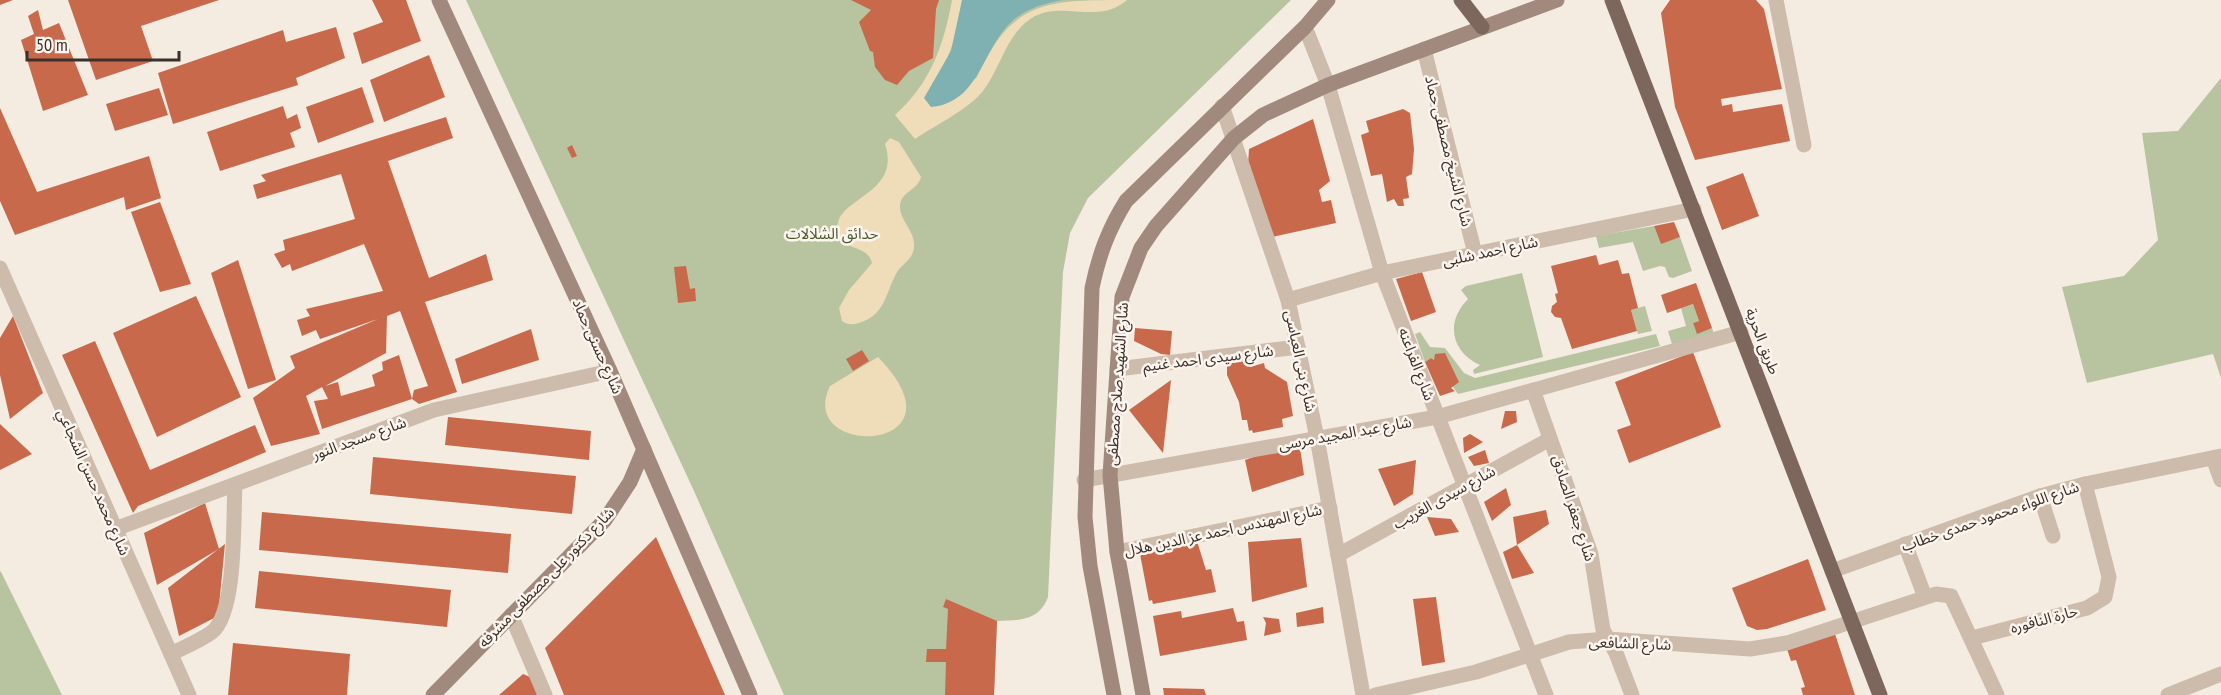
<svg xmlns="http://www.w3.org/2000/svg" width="2221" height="695" font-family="'PT Sans Narrow','Noto Sans Arabic',sans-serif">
	<rect width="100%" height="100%" fill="#f4ebe1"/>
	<g fill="#b8c4a0">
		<path d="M 466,0 L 1291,0 L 1088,198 L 1070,233 L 1063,272 L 1048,597 C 1039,621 1020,620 997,621 L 994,695 L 784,695 L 694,491 Z"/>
		<polygon points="2221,78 2221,378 2213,354 2087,383 2062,287 2124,276 2158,240 2142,133 2178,131"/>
		<polygon points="1654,226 1661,243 1680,237 1692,271 1673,278 1669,277 1665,267 1660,266 1643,271 1633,242 1599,248 1596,236"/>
		<path d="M 1522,273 L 1543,357 L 1474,374 L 1473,370 L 1480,365 C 1451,352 1445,322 1468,299 L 1461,290 L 1466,286 Z"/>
		<polygon points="1693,304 1699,321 1693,323 1697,333 1712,328 1714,334 1672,344 1668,331 1686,326 1681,308"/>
		<polygon points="1645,306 1652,331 1638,334 1631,310"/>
		<polygon points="1420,332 1430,347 1445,348 1464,373 1475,378 1656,334 1660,346 1458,394 1434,360 1431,358 1425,362 1415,334"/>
		<polygon points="0,571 1,572 62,695 0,695"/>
	</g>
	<g fill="#efdcb8">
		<path d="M 952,0 L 962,0 C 960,23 954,44 944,65 L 976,79 C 1011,0 1046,0 1127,0 C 1098,25 1066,1 1035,16 C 1007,31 1001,68 983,91 C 969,109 934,126 915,139 L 895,115 C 930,84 944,45 952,0 Z"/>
		<path d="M 890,138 L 899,142 L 921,177 C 918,190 902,191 900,205 C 899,221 916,231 914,248 C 912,261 901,264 896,274 C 885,295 885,315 859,323 C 852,325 848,325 842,321 L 839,308 L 849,290 L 872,263 C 868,245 844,251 839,234 C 827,198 903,198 885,144 Z"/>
		<path d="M 878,357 C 973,454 794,460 830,386 Z"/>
	</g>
	<path fill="#7fb0b2" d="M 962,0 L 1063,0 C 1044,3 1025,9 1011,22 C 982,50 979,103 931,107 L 924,98 L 951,51 Z"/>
	<g fill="#c8694b">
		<polygon points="0,0 13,0 0,5"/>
		<polygon points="68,0 219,0 141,26 153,61 96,80"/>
		<polygon points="372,0 406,0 421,41 362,64 353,33 383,22"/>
		<polygon points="851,0 939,0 936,9 933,58 909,71 897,85 885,80 875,67 873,52 870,51 859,22 871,10"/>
		<polygon points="1670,0 1756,0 1764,9 1782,89 1721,99 1722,106 1732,104 1733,112 1782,104 1790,141 1695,160 1675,107 1661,13"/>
		<polygon points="38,10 43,30 59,23 88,95 43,111 21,40 34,34 28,16"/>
		<polygon points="336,27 345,58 296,78 298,85 173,124 158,73 283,30 286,42"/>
		<polygon points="429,55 445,97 384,122 370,80"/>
		<polygon points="362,87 374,122 318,143 306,107"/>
		<polygon points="159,88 168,115 115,131 106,104"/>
		<polygon points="283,106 287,119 297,114 301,128 290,133 295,147 220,171 207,132"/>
		<polygon points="0,108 37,192 149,156 161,198 126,210 124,197 15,235 0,201"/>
		<polygon points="1403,109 1410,113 1414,149 1412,174 1406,177 1409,198 1403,199 1404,206 1398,206 1394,199 1387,202 1382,174 1371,176 1361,135 1369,132 1366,121"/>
		<polygon points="446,117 453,138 388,161 429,278 486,254 493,280 425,302 457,392 419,404 412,399 414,390 428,386 400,311 387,316 386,353 325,386 338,382 341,396 375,386 372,375 383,370 382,362 399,355 412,399 322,429 314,401 328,399 322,387 306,396 320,434 271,446 253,398 295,368 290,356 378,319 320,339 316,330 302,336 297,320 310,316 306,309 383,291 364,244 292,271 290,264 282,268 274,254 285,250 283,240 355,219 341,174 257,199 253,185 266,181 261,175"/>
		<polygon points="1313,119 1330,181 1319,190 1322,202 1331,200 1336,223 1272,237 1248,165 1249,149"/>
		<polygon points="572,145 577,156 572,158 567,148"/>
		<polygon points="1743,173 1759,216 1722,230 1706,187"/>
		<polygon points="160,202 191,284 160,292 131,212"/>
		<polygon points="1674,222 1680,237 1661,244 1654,226"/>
		<polygon points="1596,255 1599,265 1618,260 1622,274 1629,273 1638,308 1631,310 1637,331 1572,349 1561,318 1555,317 1551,312 1552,306 1557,302 1555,294 1558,293 1551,266"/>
		<polygon points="238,260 276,380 248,389 211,273"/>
		<polygon points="686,266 690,289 695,288 696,301 678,303 674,267"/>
		<polygon points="1422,272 1436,312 1411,321 1396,279"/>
		<polygon points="1696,283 1712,328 1697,334 1693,323 1699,321 1693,304 1667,313 1661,295"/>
		<polygon points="196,296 241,397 157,437 113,333"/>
		<polygon points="13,316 43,393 10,419 0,375 0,338"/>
		<polygon points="1135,328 1172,331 1170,355 1161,354 1134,341"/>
		<polygon points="531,329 539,360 462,384 455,359"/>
		<polygon points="95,341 150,470 255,425 266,452 138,506 133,513 62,355"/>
		<polygon points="862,350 869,361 853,371 846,359"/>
		<polygon points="1693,352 1721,427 1629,463 1617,430 1631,425 1615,382"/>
		<polygon points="1445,353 1459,382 1451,388 1455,391 1440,396 1425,362 1431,358 1434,360 1435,354"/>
		<polygon points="1249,361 1250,367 1264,363 1265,368 1287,382 1293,416 1282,419 1283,427 1253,433 1252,430 1249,431 1247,420 1242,420 1239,402 1227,375 1227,363"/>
		<polygon points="1171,380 1163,453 1129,410"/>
		<polygon points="1505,411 1516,411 1517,422 1501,429"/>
		<polygon points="448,417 591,431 589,460 445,445"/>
		<polygon points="0,424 32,454 0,470"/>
		<polygon points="1470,434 1483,442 1464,453 1463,438"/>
		<polygon points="1299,441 1304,475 1252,492 1245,460"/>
		<polygon points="1485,450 1489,463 1474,466 1468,457"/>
		<polygon points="373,457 576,476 572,514 370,494"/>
		<polygon points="1416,460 1413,494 1394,506 1378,469"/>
		<polygon points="1506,488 1511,505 1492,521 1484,502"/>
		<polygon points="205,503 219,549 157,585 144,533"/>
		<polygon points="1546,510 1549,524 1517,545 1513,517"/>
		<polygon points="262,512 511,534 508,573 259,550"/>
		<polygon points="1427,517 1451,519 1459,532 1435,536"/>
		<polygon points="656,537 725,695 564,695 545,648"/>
		<polygon points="1196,538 1206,570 1211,569 1216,592 1153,604 1152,600 1149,601 1139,549"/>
		<polygon points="1301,538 1307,587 1252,602 1248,542"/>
		<polygon points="225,544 218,616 179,636 168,588"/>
		<polygon points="1517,545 1534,573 1512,579 1503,552"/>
		<polygon points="1808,559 1826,610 1767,629 1757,630 1747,626 1732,588"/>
		<polygon points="259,571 451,590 447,627 255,608"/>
		<polygon points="1436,597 1445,662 1422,666 1413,599"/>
		<polygon points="946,599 997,621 994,695 945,695 946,662 926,662 927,649 946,649 948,609 943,607"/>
		<polygon points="1323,607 1324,623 1297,627 1296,613"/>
		<polygon points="1233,608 1237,622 1244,621 1247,640 1160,656 1153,616 1181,611 1182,618"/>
		<polygon points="1263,617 1279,619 1281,632 1264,636 1266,623"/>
		<polygon points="1834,631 1855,695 1803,695 1801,688 1805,687 1796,660 1791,661 1786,646"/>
		<polygon points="233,643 350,654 347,695 228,695"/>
		<polygon points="523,674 530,677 538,695 499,695"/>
		<polygon points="1163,688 1204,689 1206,695 1164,695"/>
	</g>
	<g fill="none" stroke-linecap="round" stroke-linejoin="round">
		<g stroke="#cdbbac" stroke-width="15">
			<polyline points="1776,0 1804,145"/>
			<polyline points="1305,27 1328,85 1382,273 1546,695"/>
			<polyline points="1424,49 1475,254"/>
			<polyline points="1222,106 1288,300 1317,438 1363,695"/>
			<polyline points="1288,300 1382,273 1694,209"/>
			<polyline points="1117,369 1298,347"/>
			<polyline points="1533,390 1591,554 1603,630 1616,653 1632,695"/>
			<polyline points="2213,458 2221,480"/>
			<polyline points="1084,480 1437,417 1741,332"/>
			<polyline points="2040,496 2053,536"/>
			<polyline points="115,529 434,410 610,371"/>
			<polyline points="1905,544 1925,597"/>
			<polyline points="1117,552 1330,508"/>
			<polyline points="1338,555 1550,439"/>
			<polyline points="1832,571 2040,496 2085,484 2221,456"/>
			<polyline points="511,615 545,695"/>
			<polyline points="1972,638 2087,608 2105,597 2109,577 2085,484"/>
			<path d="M 171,654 C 184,647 200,641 212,632 C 237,612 233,518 235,485"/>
			<polyline points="1375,695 1476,672 1569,642 1607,639 1750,649 1787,643 1936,594 1951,596 1997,695"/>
			<polyline points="2168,695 2221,674"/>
		</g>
		<polyline stroke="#cdbbac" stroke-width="15" points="0,268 189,695"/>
		<g stroke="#a18a7d" stroke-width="15">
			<polyline points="439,0 610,371 750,695"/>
			<polyline points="433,695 605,520 630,482 644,449"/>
			<path d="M 1114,695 L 1090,566 L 1085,517 L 1092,288 C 1099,255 1108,230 1126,201 L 1305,27 L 1328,0"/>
			<polyline points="1143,695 1117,552 1110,475 1122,297 1141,248 1156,226 1234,138 1263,115 1328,85 1557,0"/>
		</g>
		<g stroke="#7d675c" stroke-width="15">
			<polyline points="1461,0 1482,27"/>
			<polyline points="1612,0 1880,695"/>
		</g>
	</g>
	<g text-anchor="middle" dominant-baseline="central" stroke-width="5" stroke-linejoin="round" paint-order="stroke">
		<g font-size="15" fill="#3b302b" stroke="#fbf5ee">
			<text transform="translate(1449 151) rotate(76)">شارع الشيخ مصطفى حماد</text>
			<text transform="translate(1490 251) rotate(-12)">شارع احمد شلبى</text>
			<text transform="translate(1763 341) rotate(69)">طريق الحرية</text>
			<text transform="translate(598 346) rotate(66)">شارع حسنى حماد</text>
			<text transform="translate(1208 358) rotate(-7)">شارع سيدى احمد غنيم</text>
			<text transform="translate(1301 361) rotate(78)">شارع بنى العباسى</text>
			<text transform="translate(1417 364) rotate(69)">شارع الفراعنه</text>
			<text transform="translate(1117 384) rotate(-86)">شارع الشهيد صلاح مصطفى</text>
			<text transform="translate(1345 433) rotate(-10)">شارع عبد المجيد مرسى</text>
			<text transform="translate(359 438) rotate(-20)">شارع مسجد النور</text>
			<text transform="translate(94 482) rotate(66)">شارع محمد حسن الشجاعي</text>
			<text transform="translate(1444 497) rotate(-29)">شارع سيدى الغريب</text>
			<text transform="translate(1574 508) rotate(72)">شارع جعفر الصادق</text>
			<text transform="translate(1990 516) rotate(-19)">شارع اللواء محمود حمدى خطاب</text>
			<text transform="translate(1223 530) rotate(-12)">شارع المهندس احمد عز الدين هلال</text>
			<text transform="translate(546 577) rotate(-46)">شارع دكتور على مصطفى مشرفه</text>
			<text transform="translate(2044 619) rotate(-15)">حارة النافوره</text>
			<text transform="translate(1630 643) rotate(2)">شارع الشافعى</text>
		</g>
		<g font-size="15" fill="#4a5a2e" stroke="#fbf5ee">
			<text x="832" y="233">حدائق الشلالات</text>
		</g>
	</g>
	<path d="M27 51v9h152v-9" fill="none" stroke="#3b302b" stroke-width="3"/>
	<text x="36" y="51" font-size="18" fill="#3b302b" stroke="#fbf5ee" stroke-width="4.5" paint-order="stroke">50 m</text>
</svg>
